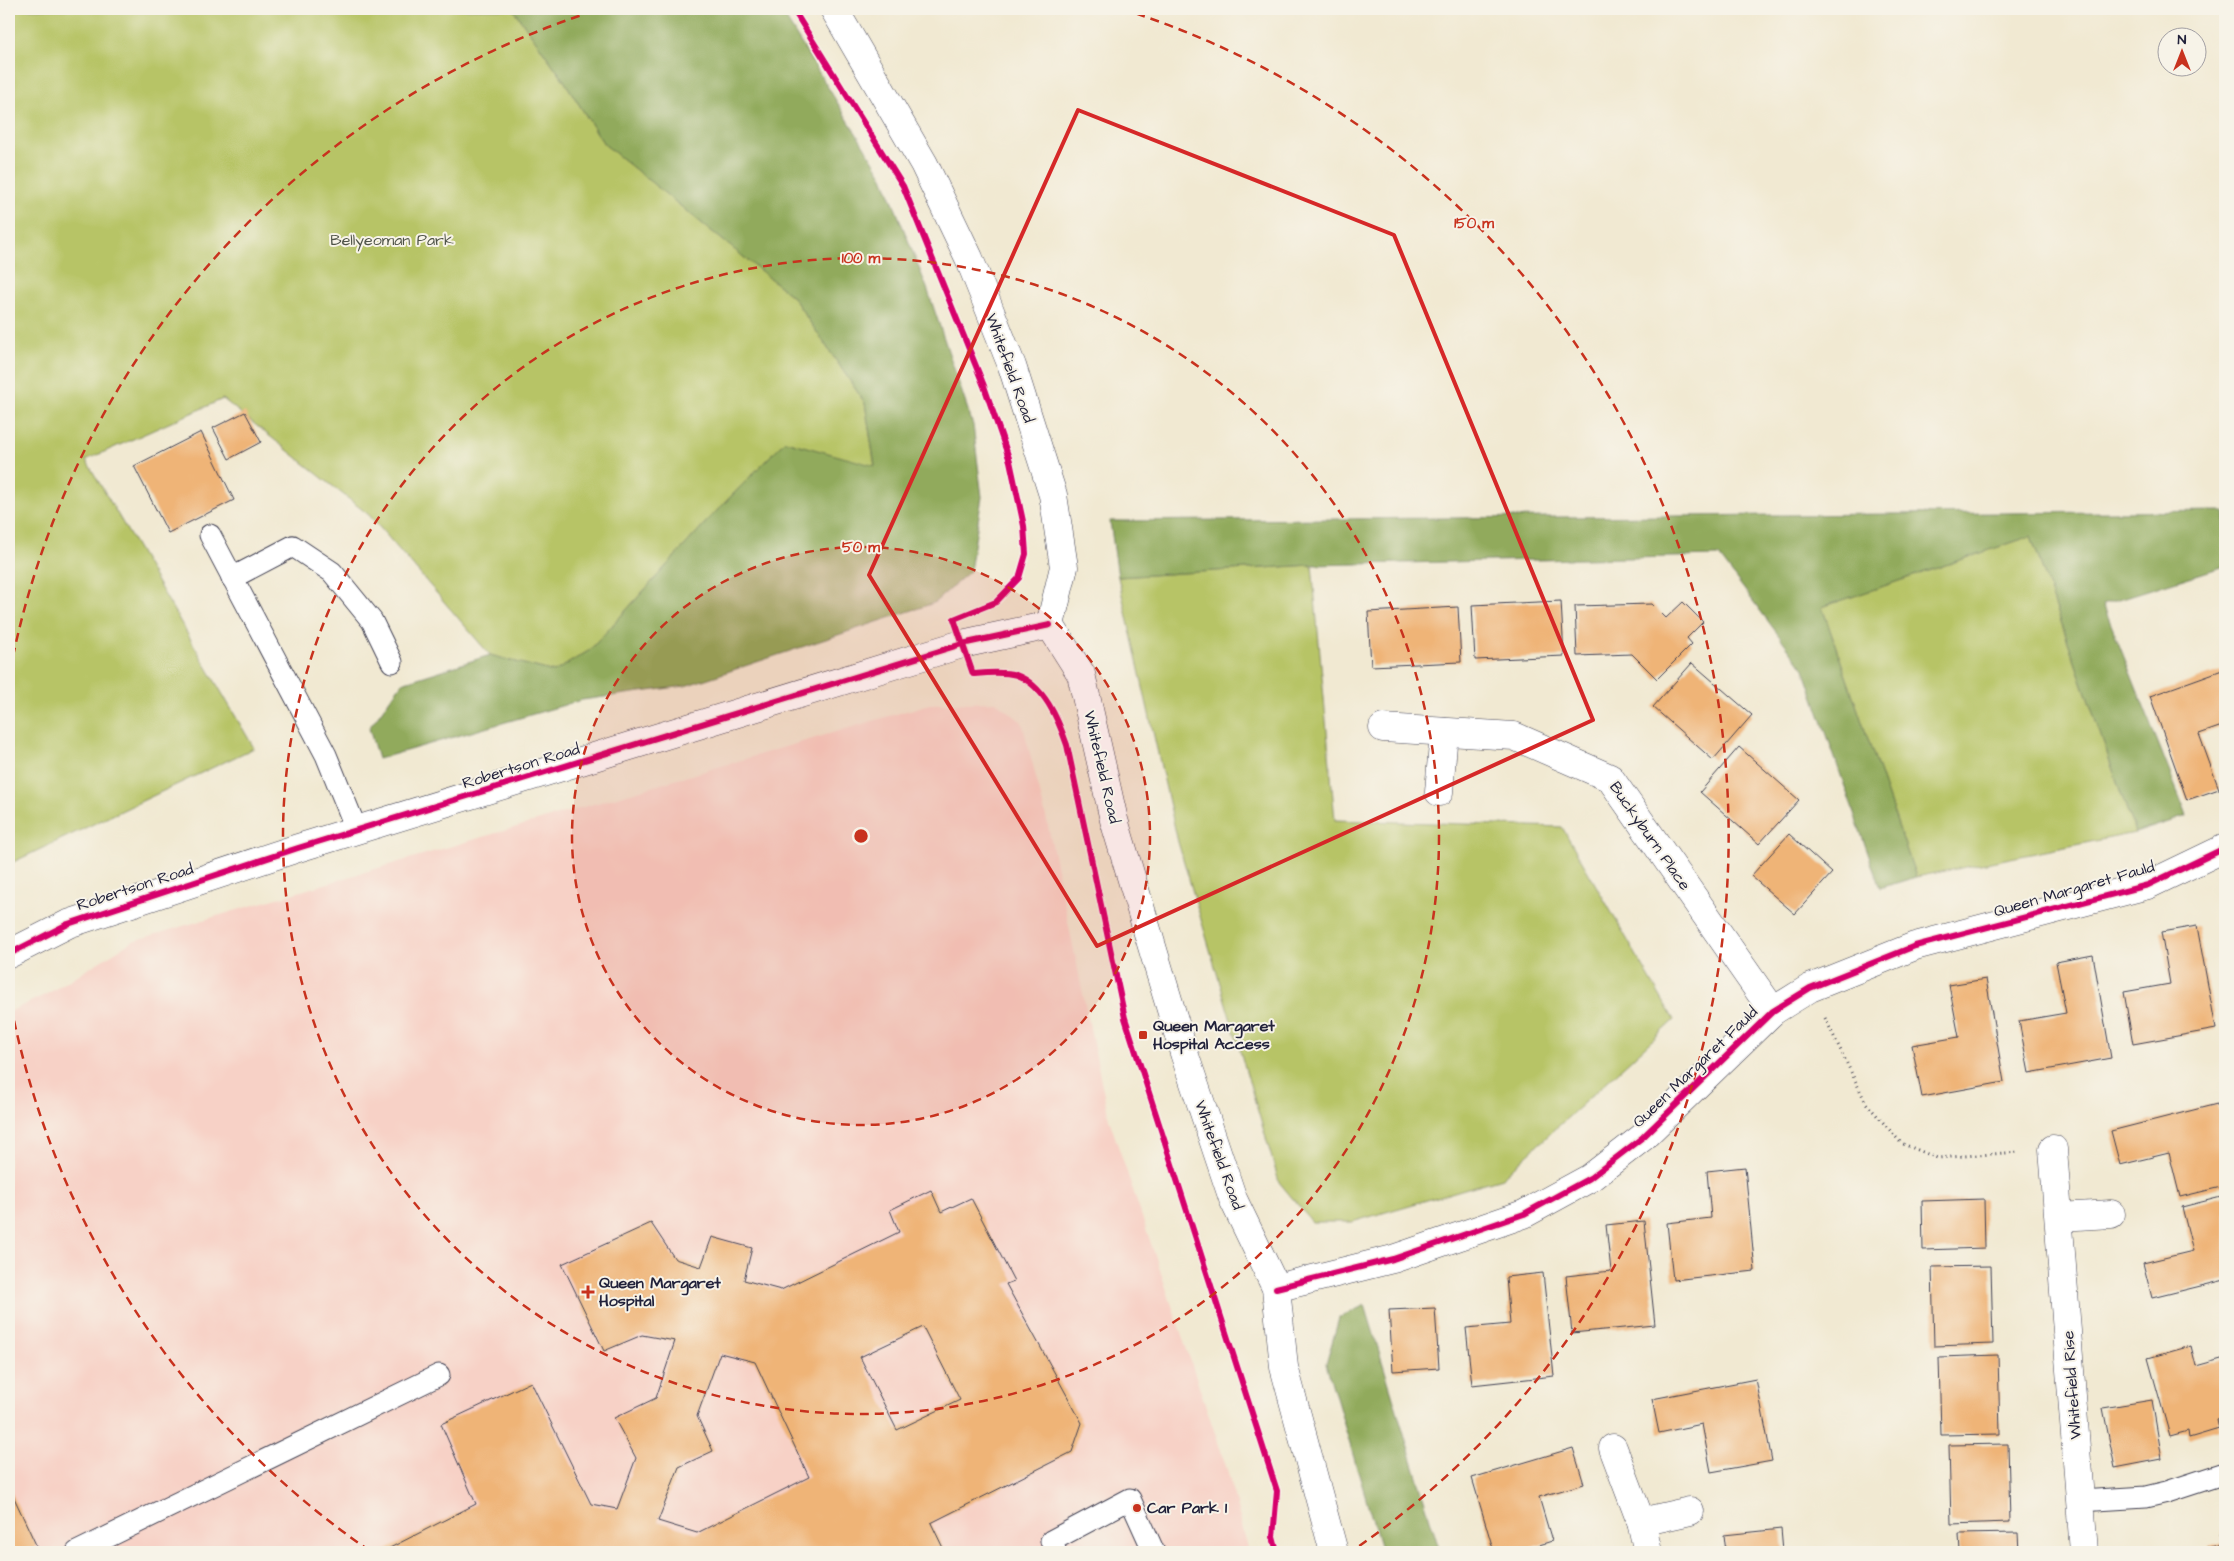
<svg xmlns="http://www.w3.org/2000/svg" width="2234" height="1561" font-family="'Architects Daughter',sans-serif">
	<rect width="100%" height="100%" fill="#f7f3e8"/>
	<filter id="ink" filterUnits="userSpaceOnUse"><feTurbulence type="fractalNoise" baseFrequency=".02" numOctaves="2"/><feDisplacementMap in="SourceGraphic" scale="10" xChannelSelector="R" yChannelSelector="G"/><feConvolveMatrix kernelMatrix="1 2 1 2 8 2 1 2 1" color-interpolation-filters="sRGB"/></filter>
	<filter id="wash" filterUnits="userSpaceOnUse"><feTurbulence type="fractalNoise" baseFrequency=".0096" numOctaves="4" result="noise"/><feDisplacementMap in="SourceGraphic" scale="20" xChannelSelector="R" yChannelSelector="G"/><feGaussianBlur stdDeviation="1.12" result="paint"/><feColorMatrix in="noise" values="0 0 0 0 0 0 0 0 0 0 0 0 0 0 0 0 0 1.4 0 .05"/><feComposite in="paint" operator="in"/></filter>
	<g filter="url(#wash)">
		<rect width="100%" height="100%" fill="#f1e9d2"/>
		<polygon fill="#f7d1c6" points="996,702 1022,722 1047,821 1109,1119 1226,1466 1249,1552 9,1552 9,1012 47,994 133,941 930,704"/>
		<g fill="#b7c466" stroke="#6c7350">
			<polygon points="9,9 513,9 563,79 604,144 793,297 865,403 875,467 785,441 708,520 590,650 554,672 490,655 369,515 223,399 86,460 254,748 9,864"/>
			<polygon points="2031,536 2135,833 1916,877 1822,607"/>
			<polygon points="1312,565 1335,820 1562,827 1674,1020 1502,1178 1352,1222 1312,1222 1279,1182 1178,842 1118,577"/>
		</g>
		<g fill="#91aa5b" stroke="#5a664b">
			<polygon points="513,9 780,9 883,177 927,288 973,425 982,497 970,571 934,603 685,686 582,700 378,759 369,728 402,683 490,655 554,672 590,650 708,520 785,441 875,466 865,403 793,297 604,144 563,79"/>
			<polygon points="2225,511 2225,566 2103,604 2187,816 2135,833 2031,536 1822,607 1916,877 1880,888 1804,669 1719,556 1312,565 1118,577 1110,521"/>
			<polygon points="1365,1305 1440,1552 1382,1552 1326,1364 1339,1318"/>
		</g>
		<g id="blocks">
			<g fill="#efb477" fill-rule="evenodd">
				<polygon points="245,412 261,442 229,459 213,428"/>
				<polygon points="201,432 234,500 168,533 134,466"/>
				<polygon points="1561,601 1564,656 1475,660 1472,605"/>
				<polygon points="1683,602 1703,622 1687,638 1692,644 1657,679 1632,654 1577,656 1575,606 1652,604 1666,618"/>
				<polygon points="1458,607 1461,662 1371,666 1368,612"/>
				<polygon points="1692,663 1752,715 1713,760 1653,707"/>
				<polygon points="2225,669 2225,725 2199,734 2219,789 2187,800 2150,696"/>
				<polygon points="1739,747 1799,800 1759,844 1700,792"/>
				<polygon points="1789,834 1832,873 1795,914 1751,876"/>
				<polygon points="2197,926 2216,1029 2133,1044 2124,992 2170,984 2161,932"/>
				<polygon points="2093,955 2111,1058 2029,1073 2019,1021 2066,1013 2056,962"/>
				<polygon points="1986,979 2004,1082 1922,1097 1912,1045 1959,1037 1949,985"/>
				<polygon points="2217,1104 2225,1138 2225,1186 2180,1197 2169,1153 2120,1165 2111,1131"/>
				<polygon points="1745,1167 1755,1271 1673,1280 1667,1223 1711,1218 1707,1171"/>
				<path d="M 931,1190 L 941,1212 L 971,1198 L 1014,1281 L 1006,1284 L 1082,1423 L 1072,1452 L 931,1523 L 945,1552 L 382,1552 L 476,1504 L 441,1424 L 531,1382 L 591,1504 L 617,1509 L 636,1458 L 614,1418 L 656,1398 L 675,1341 L 642,1335 L 604,1351 L 562,1264 L 651,1223 L 675,1259 L 701,1267 L 712,1237 L 752,1248 L 744,1280 L 781,1290 L 899,1232 L 890,1210 ZM 923,1327 L 960,1400 L 897,1430 L 860,1357 ZM 720,1353 L 755,1362 L 809,1477 L 697,1533 L 658,1521 L 679,1467 L 713,1451 L 697,1416 Z"/>
				<polygon points="2225,1196 2225,1280 2152,1298 2143,1263 2193,1251 2182,1207"/>
				<polygon points="1984,1199 1985,1248 1923,1250 1922,1201"/>
				<polygon points="1644,1221 1655,1325 1572,1333 1566,1276 1611,1271 1606,1225"/>
				<polygon points="1991,1266 1993,1344 1934,1346 1932,1267"/>
				<polygon points="1543,1273 1554,1376 1472,1385 1466,1328 1510,1324 1506,1277"/>
				<polygon points="1435,1308 1439,1368 1393,1371 1389,1310"/>
				<polygon points="2191,1346 2196,1366 2225,1358 2225,1418 2217,1420 2219,1429 2189,1438 2188,1431 2170,1436 2148,1358"/>
				<polygon points="1998,1355 2000,1434 1941,1435 1939,1357"/>
				<polygon points="1756,1379 1772,1461 1711,1472 1702,1424 1659,1433 1652,1399"/>
				<polygon points="2152,1400 2162,1459 2115,1468 2103,1408"/>
				<polygon points="2008,1444 2010,1522 1951,1524 1949,1445"/>
				<polygon points="1573,1448 1584,1484 1539,1497 1552,1541 1517,1552 1494,1552 1472,1478"/>
				<polygon points="9,1487 37,1547 26,1552 9,1552"/>
				<polygon points="1781,1529 1783,1552 1726,1552 1724,1535"/>
				<polygon points="2225,1531 2225,1552 2210,1552 2208,1546 2223,1542 2221,1532"/>
				<polygon points="2018,1533 2019,1552 1960,1552 1959,1534"/>
			</g>
		</g>
	</g>
	<g filter="url(#ink)">
		<use href="#blocks" fill-opacity="0" stroke="#414052" stroke-width="1"/>
		<g fill="none" stroke-linecap="round" stroke-linejoin="round">
			<g stroke="#414052" stroke-width="23">
				<g id="lane">
					<polyline points="210,535 326,755 357,831"/>
					<polyline points="232,578 293,546 332,572 372,621 392,662"/>
					<polyline points="2080,1501 2146,1497 2167,1492 2225,1473"/>
					<polyline points="77,1552 439,1375"/>
					<polyline points="1056,1552 1051,1541 1130,1499 1154,1552"/>
				</g>
			</g>
			<g stroke="#414052" stroke-width="29">
				<g id="street">
					<polyline points="1383,728 1514,736 1610,778 1773,1011"/>
					<polyline points="1439,792 1444,732"/>
					<polyline points="2053,1149 2084,1552"/>
					<polyline points="2059,1217 2111,1214"/>
					<polyline points="1276,1288 1393,1259 1524,1214 1590,1178 1643,1137 1773,1011 1810,988 1915,946 2148,885 2225,848"/>
					<polyline points="1613,1448 1641,1522 1648,1552"/>
					<polyline points="1641,1522 1690,1511"/>
				</g>
			</g>
			<g stroke="#414052" stroke-width="29">
				<g id="secondary">
					<polyline points="834,9 924,164 969,258 1012,366 1053,495 1064,567 1050,625 1081,674 1114,820 1184,1053 1233,1199 1276,1288 1284,1367 1334,1552"/>
					<polyline points="9,954 68,924 298,848 962,644 1050,625"/>
				</g>
			</g>
			<polyline stroke="#414052" stroke-width="3" stroke-dasharray="1 4" stroke-linecap="butt" points="1825,1018 1866,1103 1901,1143 1937,1158 2019,1152"/>
			<use href="#lane" stroke="#fff" stroke-width="21"/>
			<use href="#street" stroke="#fff" stroke-width="28"/>
			<use href="#secondary" stroke="#fff" stroke-width="28"/>
			<g stroke="#f7f3e8" stroke-width="9">
				<g id="cycleway">
					<path d="M 793,9 L 903,186 L 984,386 L 1010,461 L 1024,526 L 1026,554 L 1019,578 L 996,602 L 954,619 L 973,674 C 986,673 1003,671 1016,675 C 1044,685 1058,719 1067,745 L 1125,1018 L 1277,1491 L 1273,1537 L 1277,1552"/>
					<polyline points="9,954 68,924 298,848 962,644 1050,625"/>
					<polyline points="1276,1288 1393,1259 1524,1214 1590,1178 1643,1137 1773,1011 1810,988 1915,946 2148,885 2225,848"/>
				</g>
			</g>
			<use href="#cycleway" stroke="#d6006c" stroke-width="6"/>
		</g>
	</g>
	<path fill="none" stroke="#d62828" stroke-width="4" stroke-linejoin="round" d="M 1078,110 L 1394,235 L 1593,720 L 1097,946 L 869,575 Z"/>
	<circle cx="861" cy="836" r="289" fill="#c8321e" fill-opacity=".12"/>
	<g fill="none" stroke="#c8321e" stroke-width="2.5" stroke-dasharray="9 6">
		<circle cx="861" cy="836" r="289"/>
		<circle cx="861" cy="836" r="578"/>
		<path d="M370 1551A867 867 0 0 1 10 1001M10 671A867 867 0 0 1 600 9M1122 9A867 867 0 0 1 1352 1551"/>
	</g>
	<g fill="#c8321e" stroke="#f7f3e8" stroke-width="2">
		<rect x="1138" y="1030" width="10" height="10" rx="2.5"/>
		<path d="M585.5 1284.5h5v5h5v5h-5v5h-5v-5h-5v-5h5z"/>
		<circle cx="1137" cy="1508" r="5"/>
	</g>
	<g text-anchor="middle" dominant-baseline="central" stroke-width="4" stroke-linejoin="round" paint-order="stroke">
		<g font-size="16" fill="#4f5348" stroke="#f7f3e8">
			<text x="392" y="240">Bellyeoman Park</text>
		</g>
		<g font-size="16" fill="#22223b" stroke="#f7f3e8">
			<text transform="translate(1010 368) rotate(70)">Whitefield Road</text>
			<text transform="translate(521 766) rotate(-17)">Robertson Road</text>
			<text transform="translate(1102 767) rotate(77)">Whitefield Road</text>
			<text transform="translate(1650 836) rotate(55)">Buckyburn Place</text>
			<text transform="translate(135 887) rotate(-18)">Robertson Road</text>
			<text transform="translate(2074 889) rotate(-16)">Queen Margaret Fauld</text>
			<text transform="translate(1695 1067) rotate(-44)">Queen Margaret Fauld</text>
			<text transform="translate(1219 1155) rotate(70)">Whitefield Road</text>
			<text transform="translate(2072 1385) rotate(-94)">Whitefield Rise</text>
		</g>
		<g font-size="16" font-weight="bold" fill="#22223b" stroke="#f7f3e8" text-anchor="start">
			<text x="1153" y="1026">Queen Margaret<tspan x="1153" dy="18">Hospital Access</tspan></text>
			<text x="599" y="1283">Queen Margaret<tspan x="599" dy="18">Hospital</tspan></text>
			<text x="1147" y="1508">Car Park 1</text>
		</g>
	</g>
	<circle cx="861" cy="836" r="8" fill="#c8321e" stroke="#f7f3e8" stroke-width="2.5"/>
	<g font-size="15" text-anchor="middle" font-weight="bold" fill="#c8321e" stroke="#f7f3e8" stroke-width="4" stroke-linejoin="round" paint-order="stroke">
		<text x="1474" y="228">150 m</text>
		<text x="861" y="263">100 m</text>
		<text x="861" y="552">50 m</text>
	</g>
	<rect width="2234" height="1561" fill="none" stroke="#f7f3e8" stroke-width="30"/>
	<g transform="translate(2182 52)"><circle r="24" fill="#f7f3e8" stroke="#a29fa3"/>
	<path d="M0-4L9 19L0 12L-9 19Z" fill="#c8321e"/>
	<text y="-8" font-size="14" font-weight="bold" text-anchor="middle" fill="#22223b">N</text>
	</g>
</svg>
